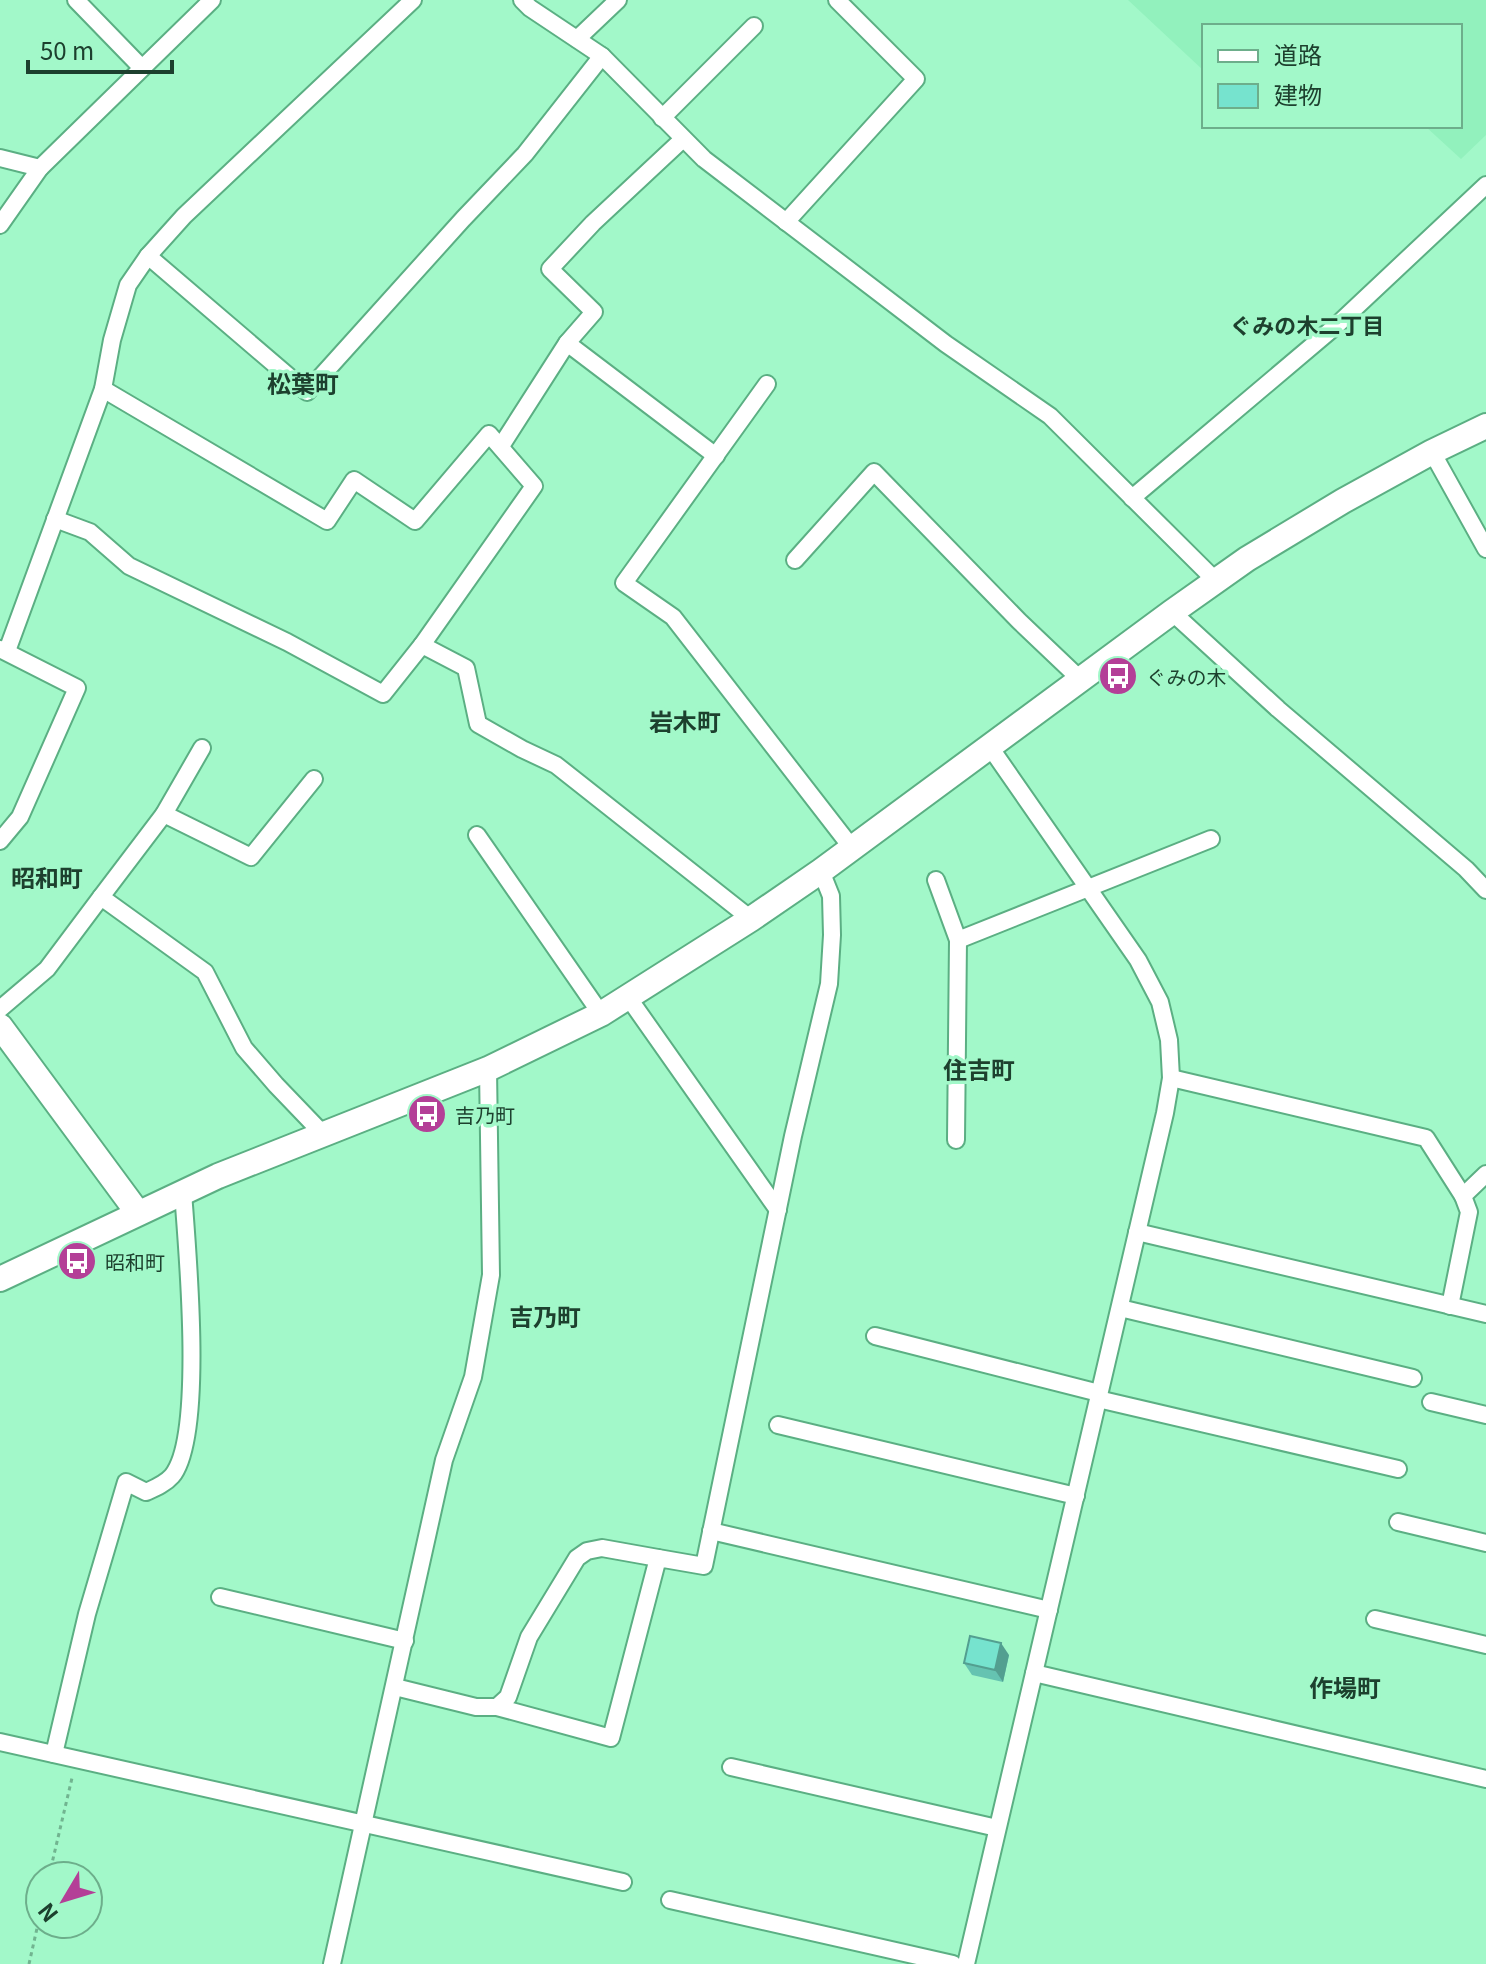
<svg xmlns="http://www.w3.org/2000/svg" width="1486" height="1964" font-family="Georgia,'Noto Sans JP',serif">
	<rect width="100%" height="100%" fill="#a2f8c9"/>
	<polygon fill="#92f1bd" points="1128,0 1486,0 1486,135 1461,159 1425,126 1460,126 1460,26 1204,26 1204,71"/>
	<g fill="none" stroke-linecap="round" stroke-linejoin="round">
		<g stroke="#5baf83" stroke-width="20">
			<g id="street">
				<polyline points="76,0 142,68"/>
				<polyline points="522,0 530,8 602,56 704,159 946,344 1050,416 1216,581"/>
				<polyline points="577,39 618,0"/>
				<polyline points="662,118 754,26"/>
				<polyline points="0,158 40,168"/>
				<polyline points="786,222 916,79 837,0"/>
				<polyline points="0,225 40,168 212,0"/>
				<polyline points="148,256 307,392 463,219 525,154 602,56"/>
				<polyline points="567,343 716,456"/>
				<polyline points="767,384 624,583 673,617 852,848"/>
				<polyline points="103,389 327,521 354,480 415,521 489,434 534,486 422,645"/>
				<polyline points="501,446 567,343 594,312 550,269 593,223 683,139"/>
				<polyline points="1432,452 1486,549"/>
				<polyline points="1132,498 1338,324 1486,185"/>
				<polyline points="55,519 90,532 129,566 287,642 383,694 422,645 466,668 478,724 522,749 556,765 751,919"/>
				<polyline points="795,560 874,472 1019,621 1081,680"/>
				<polyline points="1172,612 1278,709 1466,869 1486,890"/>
				<polyline points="0,649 77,688 20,817 0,841"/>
				<polyline points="7,651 103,389 112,340 128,285 148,256 184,216 413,0"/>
				<polyline points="164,814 251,857 314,779"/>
				<polyline points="477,835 601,1014"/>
				<polyline points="936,880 958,940 956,1140"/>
				<polyline points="101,897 164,814 202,748"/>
				<polyline points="958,940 1211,839"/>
				<polyline points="628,997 778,1210"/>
				<polyline points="0,1009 47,969 101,897 205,972 244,1048 276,1085 323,1134"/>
				<polyline points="1171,1078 1426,1138 1463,1196"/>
				<polyline points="1137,1232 1486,1314"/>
				<polyline points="1450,1306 1469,1212 1463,1196 1486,1174"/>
				<polyline points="1120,1308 1413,1378"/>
				<polyline points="875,1336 1099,1393"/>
				<polyline points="1098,1399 1398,1469"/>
				<polyline points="1431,1402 1486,1415"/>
				<polyline points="778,1425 1076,1496"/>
				<polyline points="1398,1522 1486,1543"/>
				<polyline points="711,1531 1049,1610"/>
				<polyline points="220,1597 405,1641"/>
				<polyline points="1375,1619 1486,1645"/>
				<polyline points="1034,1673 1486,1779"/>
				<polyline points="395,1687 476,1707 497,1707 611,1738 658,1558 704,1566 793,1136 829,984 832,935 831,896 821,871"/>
				<polyline points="497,1707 508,1697 529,1637 577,1558 587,1551 602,1548 658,1558"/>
				<polyline points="0,1742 623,1882"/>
				<path d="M 54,1754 L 87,1614 L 126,1482 L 146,1492 C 155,1488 165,1484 172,1476 C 205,1436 187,1248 183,1192"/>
				<polyline points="731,1767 997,1828"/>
				<polyline points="670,1900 953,1964"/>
				<polyline points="332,1964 444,1460 473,1377 491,1275 488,1069"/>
				<polyline points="966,1964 1165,1113 1171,1078 1169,1040 1160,1002 1138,960 990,747"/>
			</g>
		</g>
		<g stroke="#5baf83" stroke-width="28">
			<g id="secondary">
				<polyline points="0,1026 138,1213"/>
				<polyline points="0,1279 218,1176 488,1069 601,1014 751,919 821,871 1172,612 1247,559 1343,501 1432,452 1486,426"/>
			</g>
		</g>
		<g stroke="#71b490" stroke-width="3" stroke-dasharray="4 4" stroke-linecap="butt">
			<polyline points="49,1876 72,1778"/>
			<polyline points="29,1964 40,1915"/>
		</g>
		<use href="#street" stroke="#fff" stroke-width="16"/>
		<use href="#secondary" stroke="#fff" stroke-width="24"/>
	</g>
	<polygon fill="#65c3b1" points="1009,1655 1003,1682 972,1675 964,1663"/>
	<polygon fill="#539f90" points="1001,1643 1009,1655 1003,1682 995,1670"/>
	<polygon fill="#76e3ce" stroke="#539f90" stroke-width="2" points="970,1636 1001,1643 995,1670 964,1663"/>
	<defs>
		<g id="bus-disc" transform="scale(2)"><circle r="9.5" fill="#b43f97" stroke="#a2f8c9"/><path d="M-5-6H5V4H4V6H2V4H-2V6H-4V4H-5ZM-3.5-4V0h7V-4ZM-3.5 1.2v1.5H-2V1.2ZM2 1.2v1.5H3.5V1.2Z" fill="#fff"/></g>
	</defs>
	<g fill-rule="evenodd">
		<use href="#bus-disc" x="1118" y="676"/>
		<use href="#bus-disc" x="427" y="1114"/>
		<use href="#bus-disc" x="77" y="1261"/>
	</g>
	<g text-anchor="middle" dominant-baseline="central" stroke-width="7" stroke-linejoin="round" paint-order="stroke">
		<g font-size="20" fill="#1d402e" stroke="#a2f8c9" text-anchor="start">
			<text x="1146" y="676">ぐみの木</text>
			<text x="455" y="1114">吉乃町</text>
			<text x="105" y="1261">昭和町</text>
		</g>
		<g font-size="22" font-weight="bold" fill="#1d402e" stroke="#a2f8c9">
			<text x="1307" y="324">ぐみの木二丁目</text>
		</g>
		<g font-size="24" font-weight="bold" fill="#1d402e" stroke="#a2f8c9">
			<text x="303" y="382">松葉町</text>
			<text x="685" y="720">岩木町</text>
			<text x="47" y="876">昭和町</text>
			<text x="979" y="1068">住吉町</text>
			<text x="545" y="1315">吉乃町</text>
			<text x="1345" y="1686">作場町</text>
		</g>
	</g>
	<rect x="1202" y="24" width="260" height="104" fill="#a2f8c9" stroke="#6dae8b" stroke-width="2"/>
	<rect x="1218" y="50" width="40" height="12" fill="#ffffff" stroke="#6dae8b" stroke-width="2"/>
	<text x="1274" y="64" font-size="24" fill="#1d402e">道路</text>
	<rect x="1218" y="84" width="40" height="24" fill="#76e3ce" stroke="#6dae8b" stroke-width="2"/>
	<text x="1274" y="104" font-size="24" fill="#1d402e">建物</text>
	<g transform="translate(64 1900) rotate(232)"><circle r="38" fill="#a2f8c9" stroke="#6dae8b" stroke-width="2"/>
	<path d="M0-6L14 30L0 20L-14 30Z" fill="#b43f97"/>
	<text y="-12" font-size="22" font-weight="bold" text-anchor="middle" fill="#1d402e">N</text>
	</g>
	<path d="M28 60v12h144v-12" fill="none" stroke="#1d402e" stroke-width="4"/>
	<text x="40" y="60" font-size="24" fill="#1d402e" stroke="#a2f8c9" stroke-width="6" paint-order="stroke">50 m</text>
</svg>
